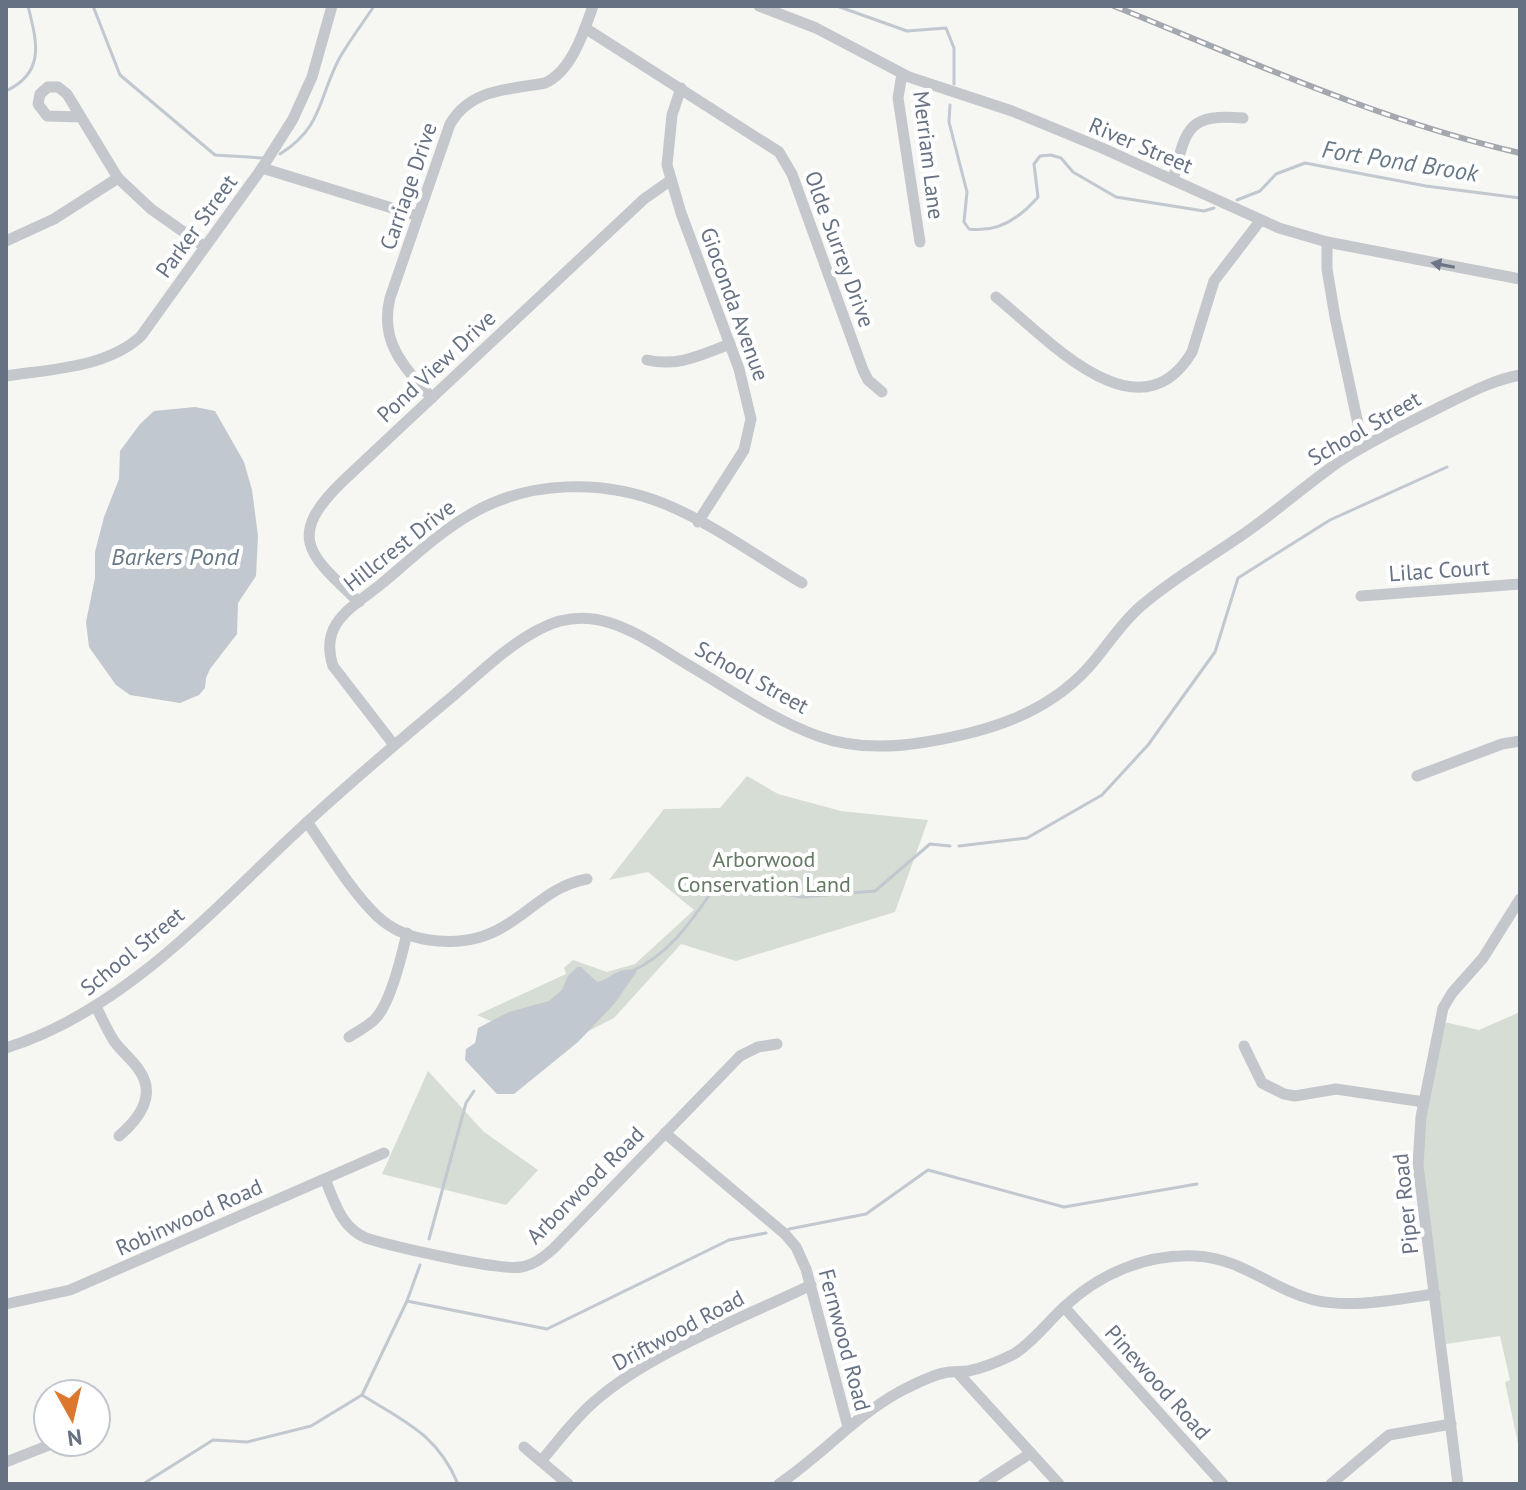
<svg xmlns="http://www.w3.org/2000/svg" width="1526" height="1490" font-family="'PT Sans',sans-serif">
	<rect width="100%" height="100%" fill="#f6f6f3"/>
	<g fill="#d6ddd4">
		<polygon points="747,776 778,794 841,811 928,820 895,912 736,961 681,944 614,1018 516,1068 493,1022 477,1015 566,974 564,968 573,960 607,972 635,964 694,910 648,872 609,880 664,809 720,808"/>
		<polygon points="1520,1012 1520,1453 1505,1382 1510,1380 1500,1336 1446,1344 1422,1161 1423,1123 1444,1022 1479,1030"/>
		<polygon points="428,1071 484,1132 538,1170 506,1205 382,1174"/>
	</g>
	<g fill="#c1c8cf">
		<polygon points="195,407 215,411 244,462 252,490 258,536 256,576 238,603 237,634 210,669 206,678 205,688 199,695 180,703 130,695 116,685 89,647 86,622 95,578 95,552 104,517 119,479 120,451 140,424 154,411"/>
		<path d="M 577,967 L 581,967 L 597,982 C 610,980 619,965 637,971 L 615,1003 L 578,1042 L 514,1094 L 497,1094 L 465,1060 L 466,1049 L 475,1043 L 478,1028 L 509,1012 L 549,1001 L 562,990 L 568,976 Z"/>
	</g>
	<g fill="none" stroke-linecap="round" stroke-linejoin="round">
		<g stroke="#c1c8cf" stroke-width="3">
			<polyline points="93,6 120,75 215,155 262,158"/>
			<polyline points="837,6 907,31 946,28 954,48 954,84"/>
			<path d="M 6,91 C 47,72 36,39 28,6"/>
			<path d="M 950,105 L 949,122 L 967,192 L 964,222 L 969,229 C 998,233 1020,218 1038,197 L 1034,164 L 1040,156 L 1051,155 L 1061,158 L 1073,172 L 1116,197 L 1204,211 L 1214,208"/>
			<path d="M 280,154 C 323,127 318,99 339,59 C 349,41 363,23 374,6"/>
			<polyline points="1237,200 1260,191 1276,174 1305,163 1426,186 1520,198"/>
			<polyline points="959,846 1027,838 1102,795 1148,745 1215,652 1238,578 1330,520 1447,467"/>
			<path d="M 632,971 C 672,953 693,918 718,883 L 802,897 L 875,891 L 930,844 L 950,846"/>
			<polyline points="789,1229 866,1214 928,1170 1064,1207 1197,1184"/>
			<polyline points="429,1239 466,1103 474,1091"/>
			<polyline points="407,1301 547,1329 729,1240 766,1233"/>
			<polyline points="362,1395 407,1301 420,1265"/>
			<path d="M 143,1484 L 213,1440 L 247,1442 L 311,1426 L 362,1395 C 405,1422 437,1434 458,1484"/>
		</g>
		<g stroke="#c4c7cb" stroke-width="11">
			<polyline points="759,6 816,28 909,77 1012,111 1102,148 1279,228 1327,242 1520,279"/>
			<polyline points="585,28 779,152 792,174 863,370 868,380 882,392"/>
			<polyline points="902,74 898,98 920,242"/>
			<polyline points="681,88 672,115 667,165 681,213 739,369 751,419 744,450 698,522"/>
			<polyline points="81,117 47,116 38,104 40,94 48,87 58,87 67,94 118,178 151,209 205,247"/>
			<polyline points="262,168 418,216"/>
			<path d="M 1173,180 C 1186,130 1186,113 1243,118"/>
			<polyline points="6,241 54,219 118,178"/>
			<polyline points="1327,242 1327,269 1335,317 1363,447"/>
			<path d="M 996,297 C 1045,336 1138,442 1192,352 L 1214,281 L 1260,221"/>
			<path d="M 647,360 C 679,367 700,355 730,344"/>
			<path d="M 6,376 C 50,369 107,368 141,336 L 262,168 L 293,119 L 312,77 L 332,6"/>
			<path d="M 432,398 C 404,367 379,342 390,298 L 450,124 C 471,88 509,90 545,83 C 572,71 584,31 593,6"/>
			<polyline points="1361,596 1520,584"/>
			<path d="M 359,602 C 309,555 285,537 343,481 L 644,199 L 671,180"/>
			<path d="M 394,745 L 333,666 C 319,624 351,608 380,585 C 409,561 438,533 471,514 C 529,480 604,479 665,504 C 713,524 758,557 802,583"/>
			<polyline points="1417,776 1502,744 1520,741"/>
			<path d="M 307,822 C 329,853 350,890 377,916 C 409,946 467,949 503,927 C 534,909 550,886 587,879"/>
			<path d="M 96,1007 C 102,1018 107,1030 114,1041 C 121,1051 132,1059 139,1070 C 157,1095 139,1119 119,1136"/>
			<path d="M 349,1037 C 358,1031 369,1026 376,1018 C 391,1002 402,955 407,933"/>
			<polyline points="1244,1046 1262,1083 1284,1094 1295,1096 1336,1089 1424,1102"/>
			<path d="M 6,1048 C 120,1012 204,919 289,839 C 340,791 393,746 447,701 C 476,677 506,646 540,629 C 596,599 643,638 690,666 C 731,690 773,720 818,736 C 853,749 890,748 926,742 C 986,732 1045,715 1088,668 C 1106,648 1120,624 1141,606 C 1173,578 1211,557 1245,533 C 1278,510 1307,484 1340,461 C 1373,439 1409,423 1444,405 C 1469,393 1493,380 1520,375"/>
			<polyline points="665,1133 785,1234 796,1247 806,1269 848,1427"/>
			<path d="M 325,1179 C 335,1203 341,1227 366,1238 C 391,1246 499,1271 521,1267 C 534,1265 544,1257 554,1248 L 740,1056 L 758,1047 L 777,1044"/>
			<polyline points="6,1304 70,1290 384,1153"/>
			<polyline points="1064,1307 1223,1484"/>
			<polyline points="957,1372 1059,1484"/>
			<polyline points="524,1447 568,1484"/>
			<path d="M 542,1460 C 559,1440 575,1418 595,1401 C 649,1353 745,1317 811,1285"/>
			<polyline points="6,1462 57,1442"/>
			<path d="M 779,1484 C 821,1456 854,1417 899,1392 C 913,1385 929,1376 944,1373 C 952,1371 960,1372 968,1371 C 983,1368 1000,1361 1014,1354 C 1033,1342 1047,1323 1063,1308 C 1099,1274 1145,1254 1195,1256 C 1242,1258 1271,1289 1314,1300 C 1352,1309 1396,1299 1435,1294"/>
			<polyline points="983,1484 1031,1453"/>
			<polyline points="1331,1484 1389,1435 1451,1424"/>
			<polyline points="1458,1484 1418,1165 1421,1117 1443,1008 1452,993 1483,958 1520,899"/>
		</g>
		<g stroke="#a3a7ae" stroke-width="6">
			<path id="rail" d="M 1114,6 C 1247,60 1380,121 1520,153"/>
		</g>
		<use href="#rail" stroke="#fff" stroke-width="3" stroke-dasharray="9" stroke-linecap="butt"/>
	</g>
	<defs><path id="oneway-solid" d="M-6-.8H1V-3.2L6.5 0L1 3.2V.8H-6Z" transform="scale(2)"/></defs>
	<use fill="#6b7587" href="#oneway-solid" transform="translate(1443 265) rotate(-169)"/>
	<g text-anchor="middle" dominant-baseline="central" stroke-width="8" stroke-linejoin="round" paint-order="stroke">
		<g font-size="22" fill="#667183" stroke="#fff">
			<text transform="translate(1141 145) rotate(23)">River Street</text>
			<text transform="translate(929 155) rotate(83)">Merriam Lane</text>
			<text transform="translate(408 186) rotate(-71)">Carriage Drive</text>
			<text transform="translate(196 226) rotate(-54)">Parker Street</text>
			<text transform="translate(840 249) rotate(70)">Olde Surrey Drive</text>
			<text transform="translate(735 304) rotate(70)">Gioconda Avenue</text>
			<text transform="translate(436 366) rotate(-43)">Pond View Drive</text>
			<text transform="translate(1364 428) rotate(-30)">School Street</text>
			<text transform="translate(399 545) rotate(-38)">Hillcrest Drive</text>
			<text transform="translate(1439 570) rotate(-4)">Lilac Court</text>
			<text transform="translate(752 677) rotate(29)">School Street</text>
			<text transform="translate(132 951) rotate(-39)">School Street</text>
			<text transform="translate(585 1185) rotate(-45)">Arborwood Road</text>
			<text transform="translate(1405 1204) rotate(-96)">Piper Road</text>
			<text transform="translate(189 1217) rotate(-24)">Robinwood Road</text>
			<text transform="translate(678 1330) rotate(-28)">Driftwood Road</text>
			<text transform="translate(845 1340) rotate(75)">Fernwood Road</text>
			<text transform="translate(1158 1382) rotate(48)">Pinewood Road</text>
		</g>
		<g font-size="22" fill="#657a65" stroke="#fff">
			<text x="764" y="859">Arborwood<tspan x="764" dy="25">Conservation Land</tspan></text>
		</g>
		<g font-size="24" font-style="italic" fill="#677886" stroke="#fff">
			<text transform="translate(1400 161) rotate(9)">Fort Pond Brook</text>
			<text x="175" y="556">Barkers Pond</text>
		</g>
	</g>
	<rect width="1526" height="1490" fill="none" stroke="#667183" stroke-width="16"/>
	<g transform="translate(72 1418) rotate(172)"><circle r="38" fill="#ffffff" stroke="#c2c6cd" stroke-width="2"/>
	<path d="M0-6L14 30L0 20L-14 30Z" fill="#dc782d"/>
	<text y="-12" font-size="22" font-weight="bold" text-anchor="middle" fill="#667183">N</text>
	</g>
</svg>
